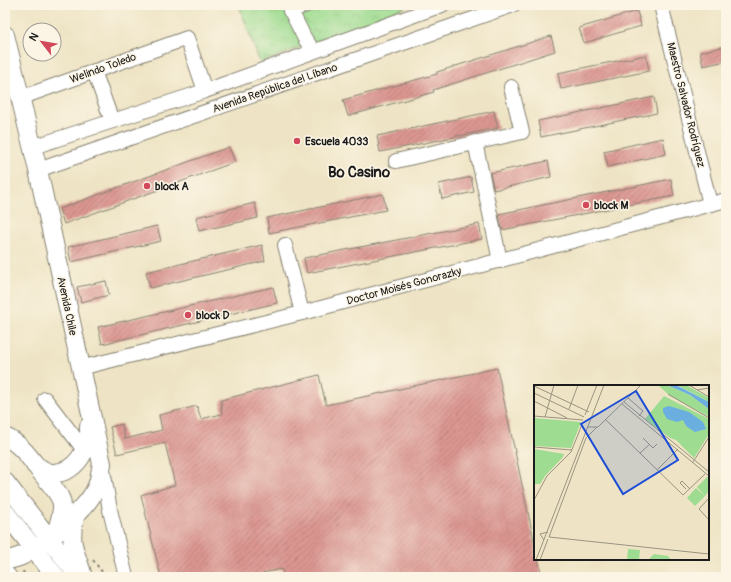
<svg xmlns="http://www.w3.org/2000/svg" width="731" height="582" font-family="Pangolin,sans-serif">
	<defs>
		<pattern id="park-crowns" width="20" height="18" patternUnits="userSpaceOnUse"><rect width="20" height="18" fill="#9edc91"/><path d="M2 6a3 3 0 1 1 6 0M12 15a3 3 0 1 1 6 0" fill="none" stroke="#88bc7c"/></pattern>
		<pattern id="building-hatch" width="6" height="6" patternUnits="userSpaceOnUse"><rect width="6" height="6" fill="#dc9692"/><path d="M-1 1l2-2M0 6l6-6M5 7l2-2" fill="none" stroke="#b27a76"/></pattern>
	</defs>
	<rect width="100%" height="100%" fill="#fcf5e5"/>
	<filter id="ink" filterUnits="userSpaceOnUse"><feTurbulence type="fractalNoise" baseFrequency=".025" numOctaves="2"/><feDisplacementMap in="SourceGraphic" scale="8" xChannelSelector="R" yChannelSelector="G"/><feConvolveMatrix kernelMatrix="1 2 1 2 8 2 1 2 1" color-interpolation-filters="sRGB"/></filter>
	<filter id="wash" filterUnits="userSpaceOnUse"><feTurbulence type="fractalNoise" baseFrequency=".012" numOctaves="4" result="noise"/><feDisplacementMap in="SourceGraphic" scale="16" xChannelSelector="R" yChannelSelector="G"/><feGaussianBlur stdDeviation="0.9" result="paint"/><feColorMatrix in="noise" values="0 0 0 0 0 0 0 0 0 0 0 0 0 0 0 0 0 1.4 0 .05"/><feComposite in="paint" operator="in"/></filter>
	<g filter="url(#wash)">
		<rect width="100%" height="100%" fill="#eee4c5"/>
		<polygon fill="url(#park-crowns)" stroke="#5d7c56" points="239,5 410,5 260,63"/>
		<g id="blocks">
			<g fill="url(#building-hatch)">
				<polygon points="637,11 641,26 584,43 579,28"/>
				<polygon points="551,36 555,51 433,90 434,92 348,116 343,100 437,74 437,72"/>
				<polygon points="726,46 726,61 703,66 700,52"/>
				<polygon points="646,55 649,71 561,89 558,73"/>
				<polygon points="654,97 657,113 541,137 538,121"/>
				<polygon points="494,111 498,128 380,152 377,136"/>
				<polygon points="663,138 666,154 608,167 604,151"/>
				<polygon points="229,147 235,162 64,224 59,209"/>
				<polygon points="548,161 551,177 494,190 490,173"/>
				<polygon points="471,177 474,192 442,199 439,184"/>
				<polygon points="671,179 674,196 502,230 499,214"/>
				<polygon points="383,194 386,210 269,233 267,218"/>
				<polygon points="255,203 258,218 199,231 196,217"/>
				<polygon points="479,224 482,239 307,273 304,258"/>
				<polygon points="157,226 161,241 71,262 68,247"/>
				<polygon points="262,245 265,261 150,288 146,272"/>
				<polygon points="106,281 109,295 81,302 77,287"/>
				<polygon points="273,287 277,303 102,344 98,327"/>
				<polygon points="497,368 535,545 535,559 538,559 542,577 284,577 282,569 263,573 264,577 161,577 141,495 175,485 165,443 117,454 110,427 122,424 125,439 162,430 159,415 197,406 201,419 222,414 221,400 319,375 326,405"/>
			</g>
		</g>
	</g>
	<g filter="url(#ink)">
		<use href="#blocks" fill-opacity="0" stroke="#858070" stroke-width="1"/>
		<g fill="none" stroke-linecap="round" stroke-linejoin="round">
			<g stroke="#858070" stroke-width="16">
				<g id="minor">
					<polyline points="288,5 305,39 314,51"/>
					<polyline points="661,5 710,204"/>
					<polyline points="290,11 306,5"/>
					<polyline points="94,71 112,121"/>
					<polyline points="20,98 187,38 205,91"/>
					<polyline points="475,142 500,261"/>
					<polyline points="33,147 205,91 442,5"/>
					<polyline points="396,161 522,132 511,87"/>
					<polyline points="38,170 513,5"/>
					<polyline points="285,245 302,313"/>
					<polyline points="80,368 302,313 726,200"/>
					<polyline points="45,399 85,451"/>
					<polyline points="103,470 110,510 126,577"/>
					<polyline points="5,571 10,577"/>
				</g>
			</g>
			<g stroke="#858070" stroke-width="20">
				<g id="major">
					<path d="M 5,35 L 38,170 L 102,464 C 100,471 100,479 97,486 C 89,505 70,520 55,534"/>
					<path d="M 5,437 C 20,443 30,458 40,471 C 47,480 57,490 61,500 C 64,508 59,526 55,533 C 52,539 42,544 36,548 C 27,553 16,561 5,559"/>
					<path d="M 35,465 C 40,468 46,473 52,473 C 76,474 91,447 89,426"/>
					<polyline points="5,482 79,577"/>
					<polyline points="5,512 56,577"/>
					<path d="M 76,514 C 68,541 74,548 82,573"/>
				</g>
			</g>
			<g stroke="#858070" stroke-width="2" stroke-dasharray="3 3" stroke-linecap="butt">
				<polyline points="93,560 106,577"/>
				<polyline points="23,571 25,577"/>
			</g>
			<use href="#minor" stroke="#fff" stroke-width="14"/>
			<use href="#major" stroke="#fff" stroke-width="18"/>
		</g>
	</g>
	<g fill="#d1495b" stroke="#fcf5e5" stroke-width="1.5">
		<circle cx="297" cy="141" r="4"/>
		<circle cx="147" cy="186" r="4"/>
		<circle cx="586" cy="205" r="4"/>
		<circle cx="188" cy="315" r="4"/>
	</g>
	<g text-anchor="middle" dominant-baseline="central" stroke-width="3" stroke-linejoin="round" paint-order="stroke">
		<g font-size="11" fill="#1c1c1c" stroke="#fcf5e5">
			<text transform="translate(103 68) rotate(-20)">Welindo Toledo</text>
			<text transform="translate(275 88) rotate(-19)">Avenida República del Líbano</text>
			<text transform="translate(686 105) rotate(76)">Maestro Salvador Rodríguez</text>
			<text transform="translate(404 286) rotate(-15)">Doctor Moisés Gonorazky</text>
			<text transform="translate(67 306) rotate(78)">Avenida Chile</text>
		</g>
		<g font-size="11" font-weight="bold" fill="#1c1c1c" stroke="#fcf5e5" text-anchor="start">
			<text x="305" y="141">Escuela 4033</text>
			<text x="155" y="186">block A</text>
			<text x="594" y="205">block M</text>
			<text x="196" y="315">block D</text>
		</g>
		<g font-size="15" font-weight="bold" fill="#1c1c1c" stroke="#fcf5e5">
			<text x="359" y="172">Bº Casino</text>
		</g>
	</g>
	<g transform="translate(534 385)">
		<rect width="175" height="175" fill="#eee4c5"/>
		<path d="M 124,0 L 133,0 L 156,10 L 175,24 L 175,32 L 136,11 ZM 143,0 L 152,0 L 175,13 L 175,17 ZM 0,33 L 47,37 L 37,63 L 0,61 ZM 0,64 L 30,69 L 29,72 L 11,91 L 6,99 L 0,99 Z" fill="#9edc91"/>
		<path d="M 130,11 L 175,34 L 175,49 L 160,73 L 142,55 L 136,53 L 111,34 Z" fill="#9edc91"/>
		<path d="M 173,92 L 175,94 L 175,106 L 171,111 L 163,102 ZM 162,103 L 171,111 L 161,121 L 153,113 ZM 94,164 L 106,165 L 105,175 L 93,175 ZM 120,169 L 134,171 L 137,175 L 114,175 Z" fill="#9edc91"/>
		<path d="M 133,0 L 142,0 L 175,17 L 175,24 L 156,10 ZM 135,21 L 155,27 L 169,37 L 172,44 L 161,47 L 152,41 L 149,35 L 143,37 L 133,34 L 129,27 L 129,23 Z" fill="#6aafe0"/>
		<path fill="none" stroke="#9a9481" stroke-width="1" d="M 155,0 L 175,12M 0,1 L 55,27M 163,5 L 175,3M 0,8 L 50,32M 134,9 L 175,33M 94,13 L 109,26 L 105,31M 0,16 L 33,33M 90,17 L 175,87M 88,19 L 175,91M 35,24 L 44,0M 51,30 L 63,0M 0,31 L 49,35M 11,32 L 20,0M 72,35 L 149,110 L 171,89M 54,42 L 64,42 L 107,0M 63,42 L 52,53 L 15,152 L 175,169M 109,53 L 119,63 L 123,59M 0,62 L 38,65M 106,68 L 116,59M 159,77 L 175,52M 123,85 L 144,64M 152,104 L 146,98 L 148,96 L 156,104M 175,113 L 165,124 L 175,135M 0,115 L 13,91 L 37,67 L 49,37M 10,155 L 6,149 L 14,147M 2,175 L 70,0M 6,175 L 14,154"/>
		<path fill="#1d4ed8" fill-opacity="0.15" stroke="#1d4ed8" stroke-width="2" d="M 102,6 L 144,75 L 89,109 L 47,39 Z"/>
		<rect width="175" height="175" fill="none" stroke="#1c1c1c" stroke-width="2"/>
	</g>
	<rect width="731" height="582" fill="none" stroke="#fcf5e5" stroke-width="20"/>
	<g transform="translate(42 42) rotate(301)"><circle r="19" fill="#fcf5e5" stroke="#a29e95"/>
	<path d="M0-3L7 15L0 10L-7 15Z" fill="#d1495b"/>
	<text y="-6" font-size="11" font-weight="bold" text-anchor="middle" fill="#1c1c1c">N</text>
	</g>
</svg>
